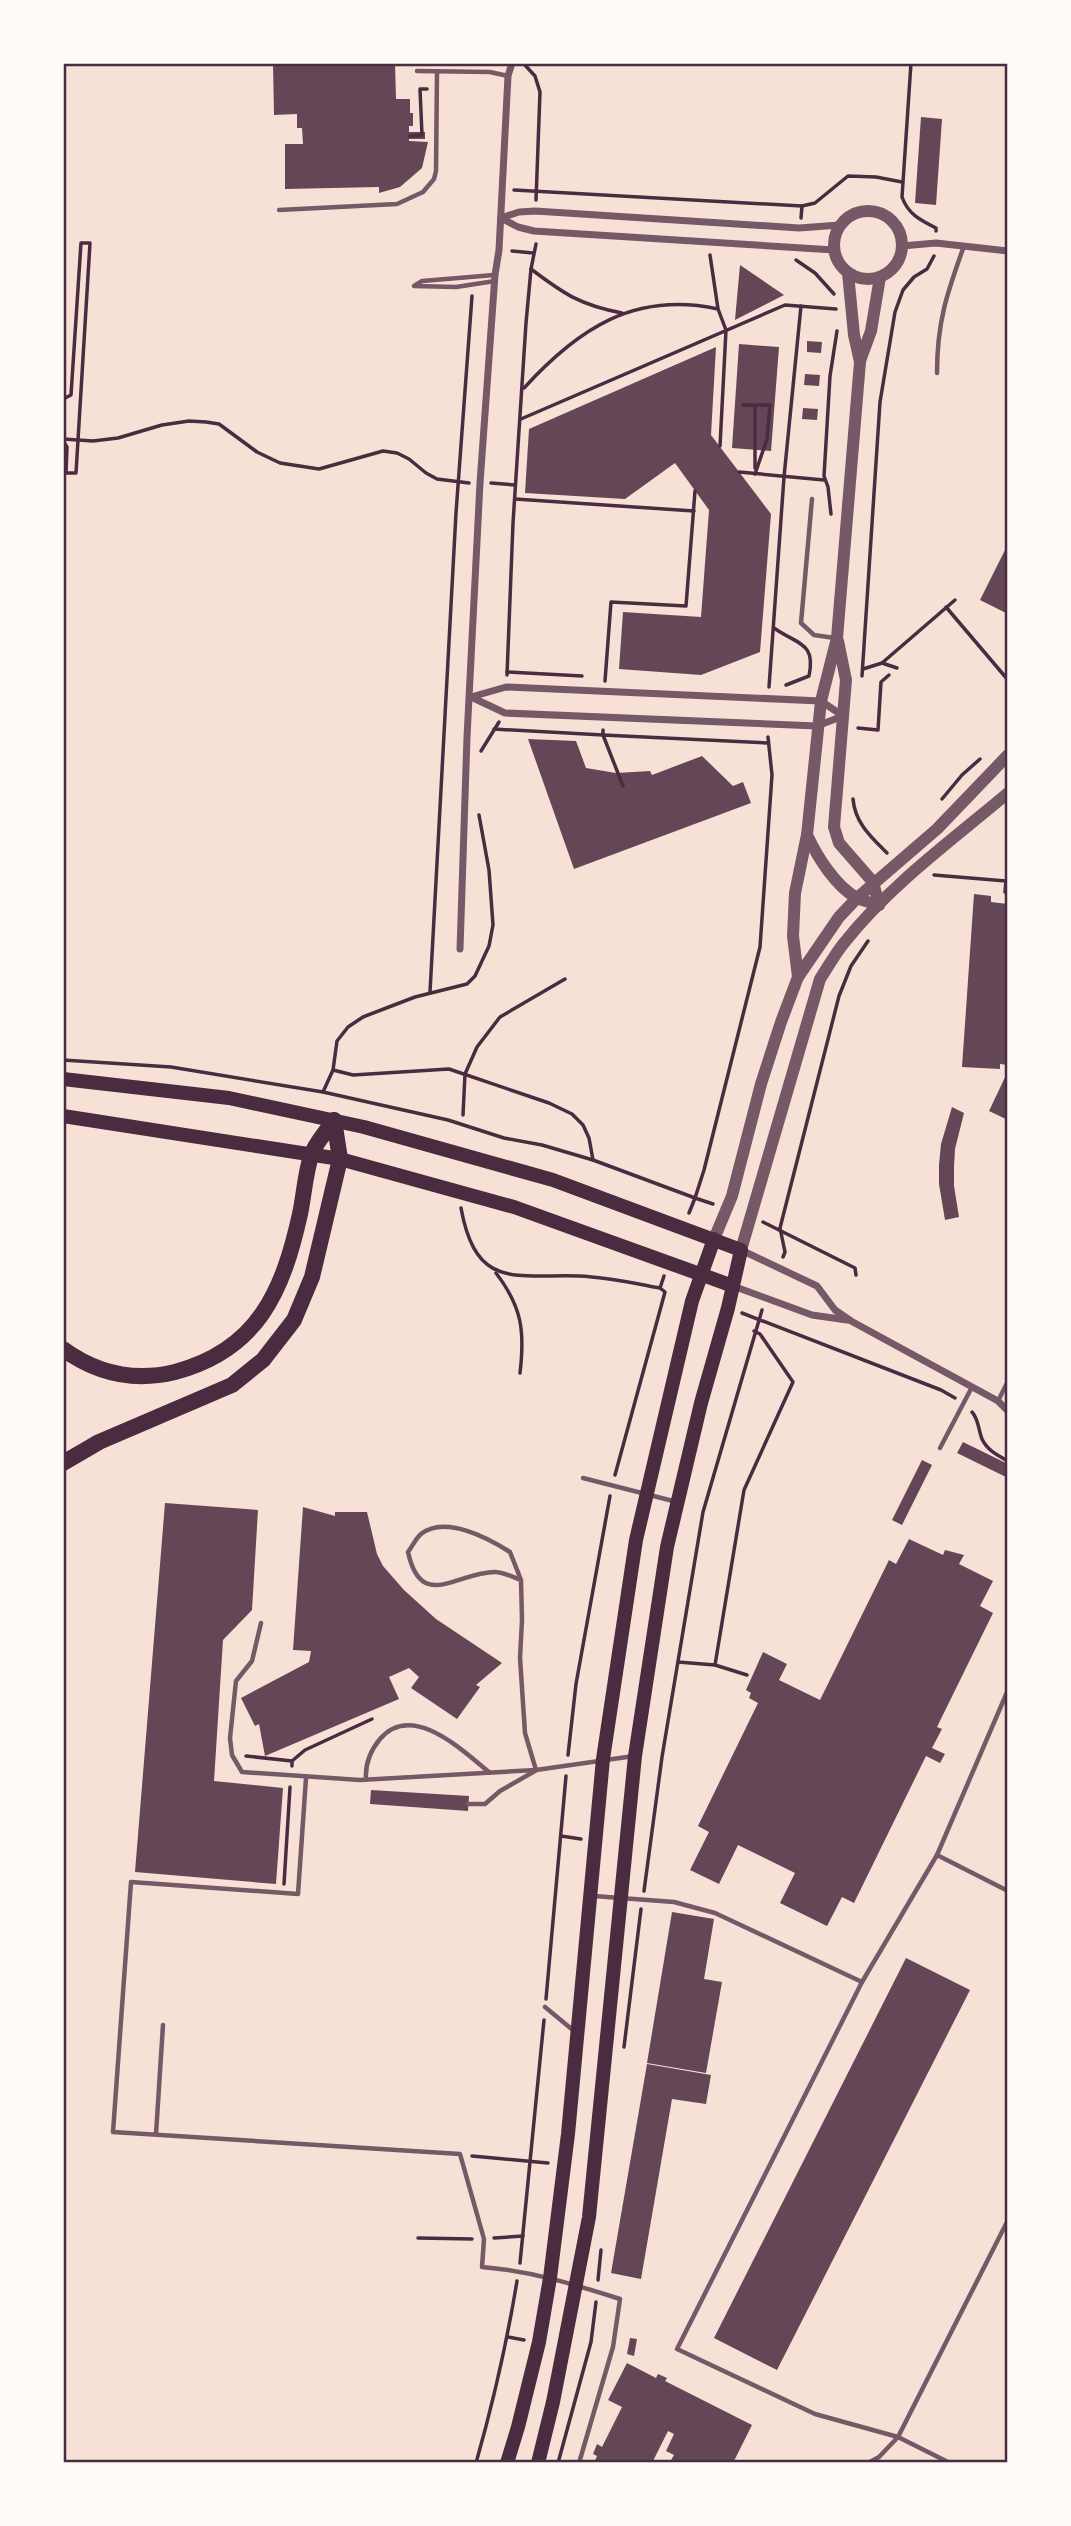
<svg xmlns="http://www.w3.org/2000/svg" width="1071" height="2526" font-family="'Archivo Narrow',sans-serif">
	<rect width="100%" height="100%" fill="#f7e1d7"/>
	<g fill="#644757">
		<polygon points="273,63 395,63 396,99 410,99 410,113 413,113 413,126 409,126 409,132 425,132 425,139 409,139 409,141 428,142 422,168 400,187 379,193 379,187 285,189 285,144 303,144 302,128 297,128 297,114 274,115"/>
		<polygon points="921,117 942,119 936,205 915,203"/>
		<polygon points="740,265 784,295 735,320"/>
		<polygon points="807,341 822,342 821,353 807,352"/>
		<polygon points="739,344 779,347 771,451 732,448"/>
		<polygon points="716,347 711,435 771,514 760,652 701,675 619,669 623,612 701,617 709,510 675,463 625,499 525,493 529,429"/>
		<polygon points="805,374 820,375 819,386 804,385"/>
		<polygon points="803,408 818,409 817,420 802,419"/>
		<polygon points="1008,544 1008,614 980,600"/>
		<polygon points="528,739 576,741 586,768 616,773 650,771 652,775 702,756 733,786 743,782 751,803 574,869"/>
		<polygon points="974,894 991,896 991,902 1008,904 1008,1065 1000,1064 1000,1069 962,1067"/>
		<polygon points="1008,1071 1008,1120 989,1111"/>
		<polygon points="952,1107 964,1113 955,1149 954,1167 954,1186 959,1217 945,1220 939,1184 939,1165 941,1144"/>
		<polygon points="963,1442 1008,1464 1008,1478 957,1453"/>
		<polygon points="922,1460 932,1465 902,1525 892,1520"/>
		<polygon points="165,1503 258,1510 252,1610 223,1640 214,1781 283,1788 276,1884 135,1872"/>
		<polygon points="303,1507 335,1516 335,1512 367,1512 377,1554 383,1566 404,1590 436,1619 502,1663 476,1685 480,1687 457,1719 411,1688 419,1677 409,1668 389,1677 399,1699 265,1756 259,1724 255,1726 241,1698 309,1662 311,1651 293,1650"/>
		<polygon points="909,1539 943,1555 945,1550 964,1555 959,1564 993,1581 980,1606 993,1613 937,1727 942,1729 932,1748 945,1754 940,1763 926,1756 854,1903 842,1897 827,1926 780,1903 795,1873 738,1845 719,1884 690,1870 709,1832 698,1826 758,1703 749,1698 751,1693 746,1690 763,1652 787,1664 779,1680 820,1700 889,1560 896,1564"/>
		<polygon points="371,1790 469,1796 468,1811 370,1804"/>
		<polygon points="672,1912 714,1919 704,1979 722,1982 706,2073 647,2063"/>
		<polygon points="906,1958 970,1990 777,2370 714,2338"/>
		<polygon points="647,2064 711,2075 706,2104 672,2099 641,2279 611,2273"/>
		<polygon points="630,2338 637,2339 634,2356 627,2354"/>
		<polygon points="627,2363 656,2378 658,2374 667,2378 665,2381 752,2425 733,2463 673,2463 670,2462 674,2455 666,2451 674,2434 668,2431 652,2463 594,2463 597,2456 593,2454 597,2444 602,2447 622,2407 608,2400"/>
	</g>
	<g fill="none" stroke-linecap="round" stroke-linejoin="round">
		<g stroke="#4a2c40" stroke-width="3.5">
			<polyline points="523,63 535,76 540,92 536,200"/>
			<path d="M 911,63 L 902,197 C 908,214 920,220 936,228 L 936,231"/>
			<polyline points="409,136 422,135 420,89 427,89"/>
			<polyline points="514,190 802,206"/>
			<polyline points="801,218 802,206 815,203 848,176 876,177 902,182"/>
			<polyline points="512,251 533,253"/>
			<polyline points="710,255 718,309 726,330 720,446"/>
			<polyline points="796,260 815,273 834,294"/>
			<path d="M 531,269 C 564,294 580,305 622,313"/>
			<path d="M 524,388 C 578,329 634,291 718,309"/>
			<polyline points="63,399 71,395 81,243 90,243 76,473 66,473 67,447 63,441"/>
			<polyline points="743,405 770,405 767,439 755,474"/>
			<polyline points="755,406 755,468"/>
			<polyline points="521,419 785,305 836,309"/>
			<polyline points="63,439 93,441 118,438 162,425 189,421 206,422 219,424 257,452 280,463 319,469 383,451 397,453 409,459 426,473 437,479 469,483"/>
			<polyline points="739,472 824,480"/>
			<polyline points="491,483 515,485"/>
			<polyline points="515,499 694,511"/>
			<polyline points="831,514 828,487 824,476 830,376 837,331"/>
			<polyline points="946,607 1008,680"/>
			<path d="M 774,628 C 798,645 816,642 809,676 L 786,685"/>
			<polyline points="882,663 955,600"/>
			<polyline points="863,669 882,663 897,668"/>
			<polyline points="507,672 582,676"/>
			<polyline points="507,675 513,523 526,323 531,269 536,244"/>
			<polyline points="862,676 880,402 895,312 903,290 914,277 927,269 934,256"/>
			<polyline points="605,681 611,602 686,606 695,491"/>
			<polyline points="769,687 784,477 801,306"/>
			<polyline points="858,728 878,730 881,682 889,675"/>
			<polyline points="494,729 603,735 603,730"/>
			<polyline points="481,751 499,722"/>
			<polyline points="623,786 603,735 768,743"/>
			<path d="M 853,799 C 855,823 871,837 887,853"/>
			<polyline points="942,799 962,775 980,759"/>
			<polyline points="934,875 1006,881 1005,892 1008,893"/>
			<polyline points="430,992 456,513 472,296"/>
			<polyline points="63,1060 171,1067 323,1092 448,1120 504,1138 542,1145 593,1160 695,1198 689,1213"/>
			<polyline points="333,1070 353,1075 449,1069 549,1103 572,1114 583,1125 589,1138 593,1160"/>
			<polyline points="323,1092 333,1070 337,1041 348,1027 363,1017 415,997 467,984 475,976 489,946 493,925 489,870 479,815"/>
			<polyline points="463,1115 465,1074 477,1047 500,1017 565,979"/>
			<polyline points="713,1204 695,1198 704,1170 760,947 772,775 768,737"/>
			<path d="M 461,1208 C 476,1290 515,1274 579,1276 C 607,1277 633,1283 660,1288"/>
			<polyline points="763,1222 855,1268 856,1275"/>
			<polyline points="783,1257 785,1252 780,1228 839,996 851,966 868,941"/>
			<path d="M 496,1273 C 522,1307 525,1331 520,1373"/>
			<polyline points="742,1313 941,1390 955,1398"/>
			<path d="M 972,1412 C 979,1420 978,1429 982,1439 C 987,1450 997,1455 1008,1461"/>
			<polyline points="615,1475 665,1292 660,1288 664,1276"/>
			<polyline points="678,1662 715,1665 747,1675"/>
			<polyline points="715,1665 744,1490 793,1382 760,1334 754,1331"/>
			<polyline points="568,1755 576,1684 610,1496"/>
			<polyline points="246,1756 292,1761"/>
			<polyline points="292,1766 292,1761 305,1750 372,1719"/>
			<polyline points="561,1836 581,1839"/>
			<polyline points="284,1884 290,1787"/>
			<polyline points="644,1891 662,1757 703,1512 762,1310"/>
			<polyline points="546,1999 566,1776"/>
			<polyline points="624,2047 641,1909"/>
			<polyline points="472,2156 548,2163"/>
			<polyline points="418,2238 472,2239"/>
			<polyline points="494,2238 523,2236"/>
			<polyline points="520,2263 544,2020"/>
			<polyline points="598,2280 601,2250"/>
			<polyline points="508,2337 524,2340"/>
			<path d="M 476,2463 C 493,2403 507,2342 517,2281"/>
			<polyline points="558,2463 591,2342 596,2302"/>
		</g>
		<g stroke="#755966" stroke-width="4.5">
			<polyline points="417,71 490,72 508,76"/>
			<polyline points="279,210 397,204 423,192 434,179 436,171 437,71"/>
			<polyline points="494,275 422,281 414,286 456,287 495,281"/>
			<path d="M 937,373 C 937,322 947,293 964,246"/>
			<polyline points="812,499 801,623 814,635 835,638"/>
			<polyline points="998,1401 1008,1381"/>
			<polyline points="940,1448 972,1387"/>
			<polyline points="583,1478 677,1502"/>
			<path d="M 521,1580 C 513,1577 503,1572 495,1572 C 457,1572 421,1612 408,1552 C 412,1547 416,1538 421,1534 C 445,1515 488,1538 510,1552 L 521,1580 L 522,1620 L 520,1658 L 525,1733 L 536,1770"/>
			<polyline points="261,1623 252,1661 236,1681 230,1738 232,1755 242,1772 360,1780 536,1770 634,1756"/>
			<polyline points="1008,1690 937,1855 1008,1891"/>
			<path d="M 306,1778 L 298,1894 L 131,1882 L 113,2132 L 460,2154 L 484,2239 L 482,2267 C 531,2271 573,2284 620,2299 L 613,2347 L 579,2463"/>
			<path d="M 366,1779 C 365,1763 370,1751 380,1739 C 412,1701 463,1751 489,1772"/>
			<polyline points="468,1804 485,1804 500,1791 535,1771"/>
			<polyline points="594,1896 674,1902 715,1913 862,1982 937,1855"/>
			<polyline points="862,1982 677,2349 815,2414 898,2437 950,2463"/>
			<polyline points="545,2007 574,2031"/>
			<polyline points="156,2134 163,2025"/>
			<polyline points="868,2463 879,2457 898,2437 1008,2220"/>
		</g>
		<g stroke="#755966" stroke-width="7">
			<polyline points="501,218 519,212 535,211 799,228 840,225"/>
			<polyline points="501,218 518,227 534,231 834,250"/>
			<polyline points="902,246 936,243 1008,251"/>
			<polyline points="471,697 505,713 817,726 843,716"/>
			<polyline points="471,697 506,687 821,701 843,716"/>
			<polyline points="460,949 467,737 480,483 495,275 499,250 508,76 512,63"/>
			<polyline points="741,1250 817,1286 835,1310 851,1321 998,1401 1008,1411"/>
			<polyline points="733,1286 812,1315 847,1320"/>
		</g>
		<g stroke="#755966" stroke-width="12">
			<circle cx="868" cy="245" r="34"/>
			<polyline points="860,361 871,331 880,277"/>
			<polyline points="838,641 846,680 834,827 839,843 873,882 879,905"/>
			<path d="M 807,835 C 817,856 835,886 857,898 C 863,901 872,903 879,905"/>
			<polyline points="798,977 839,917 857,898 937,829 1008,755"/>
			<polyline points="714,1239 732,1196 761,1084 781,1022 798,977 793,936 795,893 807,835 821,701 837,638 860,362 854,335 848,273"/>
			<path d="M 741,1250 L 820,979 C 828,967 835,954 844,943 C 890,885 952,840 1008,793"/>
		</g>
		<g stroke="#4a2c40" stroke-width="14">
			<polyline points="63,1079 229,1098 364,1127 553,1180 741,1250 728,1308 701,1403 667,1547 635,1756 589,2217 553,2402 538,2463"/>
			<polyline points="63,1116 340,1159 514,1207 733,1286"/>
			<polyline points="507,2463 518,2427 539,2342 550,2278 568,2134 603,1759 636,1540 692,1301 714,1239"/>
		</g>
		<g stroke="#4a2c40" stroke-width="16">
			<path d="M 63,1349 C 96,1373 134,1382 175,1372 C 258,1350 283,1291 300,1214 C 304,1195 305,1175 311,1156 C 314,1144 327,1131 334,1120"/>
			<polyline points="63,1463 99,1442 232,1385 263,1360 294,1320 312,1277 340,1159 334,1120"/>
		</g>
	</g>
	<rect width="1071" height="2526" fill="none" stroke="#fffaf5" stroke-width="130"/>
	<rect x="65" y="65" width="941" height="2396" fill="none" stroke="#4a2c40" stroke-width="2.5"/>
</svg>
